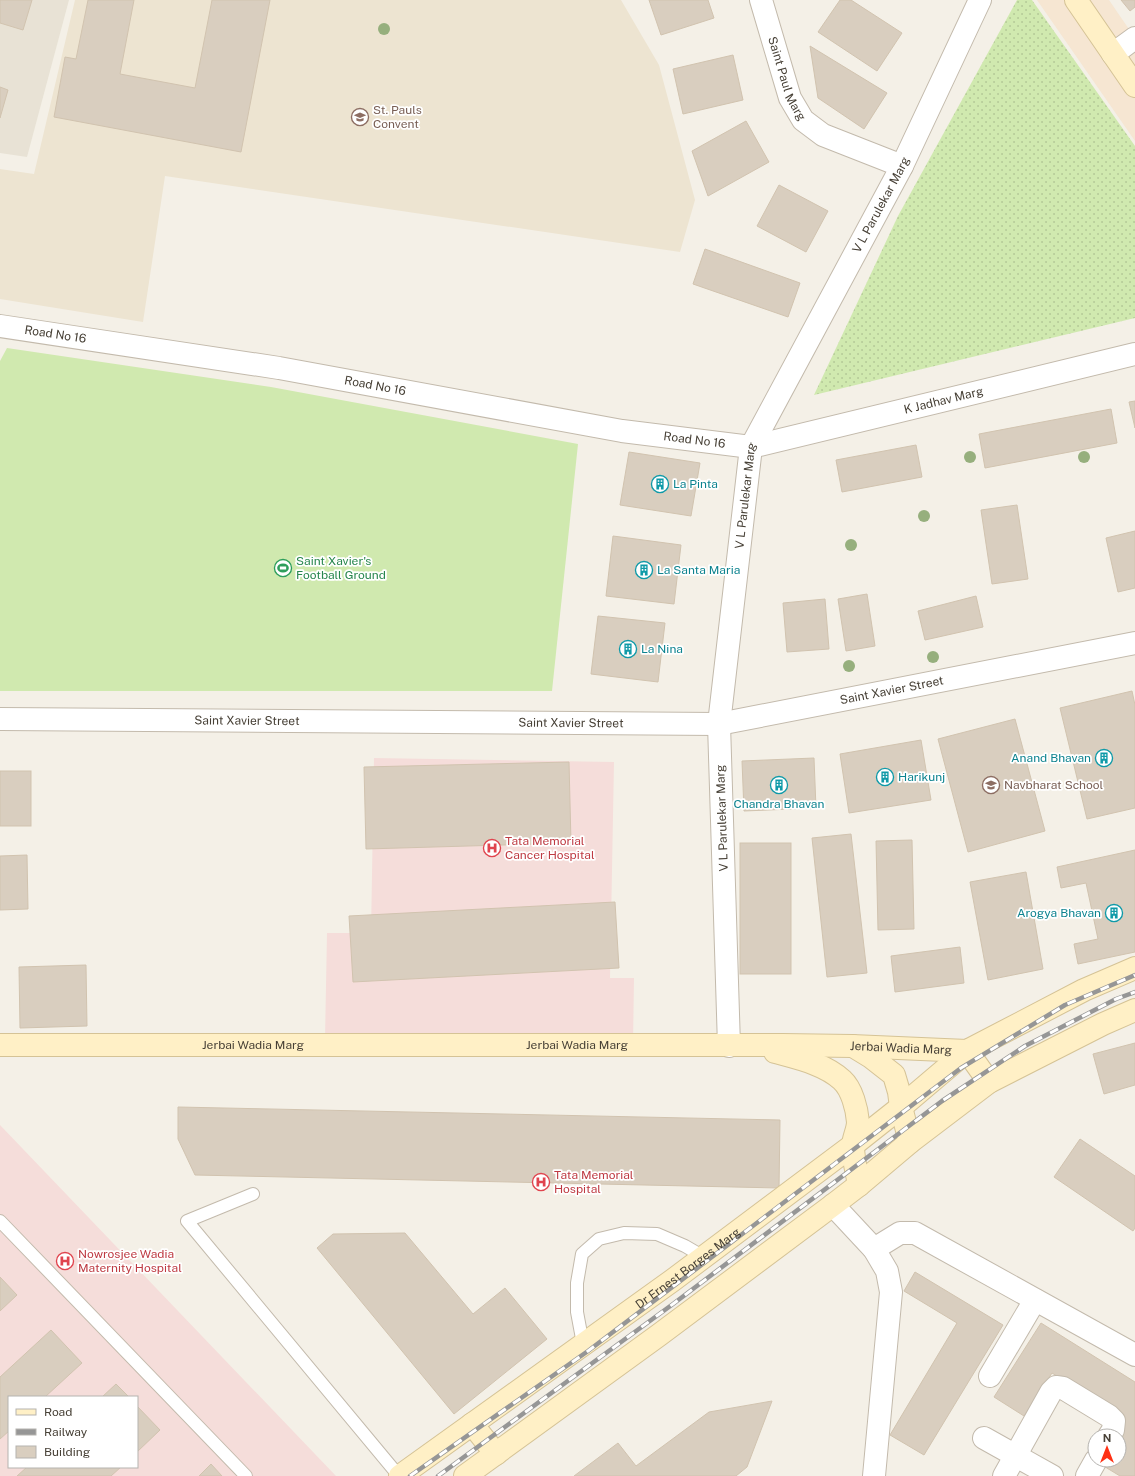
<svg xmlns="http://www.w3.org/2000/svg" width="1135" height="1476" font-family="'Public Sans',sans-serif">
	<defs>
		<pattern id="grass-dots" width="8" height="8" patternUnits="userSpaceOnUse"><rect width="8" height="8" fill="#d0e9af"/><path d="M2 2h.1M6 6h.1" fill="none" stroke="#b4c997" stroke-width="1.8" stroke-linecap="round"/></pattern>
	</defs>
	<rect width="100%" height="100%" fill="#f4f0e7"/>
	<polygon fill="#e8e2d5" points="0,0 69,0 27,157 0,153"/>
	<polygon fill="#f6e6d2" points="1037,0 1109,0 1135,38 1135,141"/>
	<polygon fill="#ede4d1" points="75,0 621,0 659,65 695,200 680,252 165,176 143,322 0,299 0,169 34,174"/>
	<g fill="#f5ddda" fill-rule="evenodd">
		<polygon points="374,758 614,762 610,978 634,978 633,1044 325,1039 327,933 371,933"/>
		<path d="M 0,1125 L 336,1476 L 0,1476 ZM 9,1397 L 137,1397 L 137,1467 L 9,1467 Z"/>
	</g>
	<polygon fill="url(#grass-dots)" points="1017,0 1032,0 1135,146 1135,318 814,395 898,216"/>
	<polygon fill="#d0e9af" points="7,348 271,387 578,444 552,691 0,691 0,361"/>
	<g fill="#d9cebf" stroke="#d1c3af">
		<polygon points="0,0 32,0 23,30 0,23"/>
		<polygon points="88,0 134,0 120,74 195,88 212,0 270,0 241,152 54,117 65,57 76,59"/>
		<polygon points="649,0 708,0 714,18 661,35"/>
		<polygon points="840,0 851,0 902,33 877,71 818,32"/>
		<polygon points="1121,0 1135,0 1135,7 1130,11"/>
		<polygon points="810,46 887,93 864,129 818,98"/>
		<polygon points="733,55 743,100 683,114 673,69"/>
		<polygon points="0,87 8,90 0,118"/>
		<polygon points="746,121 769,162 708,196 692,151"/>
		<polygon points="779,185 828,211 806,252 757,226"/>
		<polygon points="705,249 800,283 788,317 693,284"/>
		<polygon points="1135,401 1135,428 1129,402"/>
		<polygon points="1111,409 1117,443 985,468 979,434"/>
		<polygon points="916,445 922,477 842,492 836,460"/>
		<polygon points="629,452 700,463 691,516 620,505"/>
		<polygon points="1017,505 1028,579 992,584 981,510"/>
		<polygon points="1135,531 1135,588 1118,592 1106,538"/>
		<polygon points="613,536 681,545 674,604 606,596"/>
		<polygon points="867,594 875,646 846,651 838,599"/>
		<polygon points="976,596 983,627 925,640 918,611"/>
		<polygon points="825,599 829,649 787,652 783,603"/>
		<polygon points="598,616 665,623 658,682 591,674"/>
		<polygon points="1132,691 1135,705 1135,808 1087,819 1060,708"/>
		<polygon points="1015,719 1045,831 968,852 938,739"/>
		<polygon points="921,740 931,800 849,813 840,754"/>
		<polygon points="814,758 816,808 744,811 742,761"/>
		<polygon points="569,762 571,843 366,849 364,767"/>
		<rect x="0" y="771" width="31" height="55"/>
		<polygon points="851,834 867,973 827,977 812,838"/>
		<polygon points="912,840 914,929 878,930 876,841"/>
		<rect x="740" y="843" width="51" height="131"/>
		<polygon points="1135,850 1135,952 1078,964 1074,944 1098,939 1086,883 1061,888 1057,867"/>
		<polygon points="27,855 28,909 0,910 0,856"/>
		<polygon points="1026,872 1043,969 988,980 970,882"/>
		<polygon points="615,902 619,968 353,982 349,916"/>
		<polygon points="960,947 964,983 895,992 891,956"/>
		<polygon points="86,965 87,1026 20,1028 19,967"/>
		<polygon points="1135,1043 1135,1085 1104,1094 1093,1054"/>
		<polygon points="178,1107 780,1120 779,1188 195,1175 178,1139"/>
		<polygon points="1080,1139 1135,1176 1135,1228 1133,1231 1054,1177"/>
		<polygon points="405,1233 473,1314 505,1288 547,1339 454,1414 317,1248 333,1234"/>
		<polygon points="915,1272 1003,1325 924,1455 890,1435 957,1323 904,1291"/>
		<polygon points="0,1277 17,1295 0,1311"/>
		<polygon points="1041,1323 1135,1382 1135,1476 1120,1476 1097,1462 1099,1460 1119,1460 1119,1436 1114,1436 1125,1419 1052,1373 1024,1416 994,1397"/>
		<polygon points="51,1330 82,1363 45,1397 9,1397 9,1431 0,1439 0,1377"/>
		<polygon points="116,1384 129,1397 102,1397"/>
		<polygon points="772,1401 747,1467 736,1476 574,1476 618,1443 636,1466 709,1412"/>
		<polygon points="137,1406 160,1430 137,1452"/>
		<polygon points="211,1464 222,1476 199,1476"/>
		<polygon points="27,1467 121,1467 111,1476 17,1476"/>
	</g>
	<g fill="none" stroke-linecap="round" stroke-linejoin="round">
		<g stroke="#c3baac" stroke-width="14">
			<g id="lane">
				<polyline points="253,1194 187,1221 399,1476"/>
				<polyline points="0,1221 246,1476"/>
				<polyline points="583,1344 577,1312 577,1283 582,1254 599,1239 624,1233 657,1234 685,1246 697,1253 702,1258"/>
			</g>
		</g>
		<g stroke="#c3baac" stroke-width="24">
			<g id="street">
				<path id="s1" d="M 761,0 L 790,98 L 803,120 L 823,135 L 902,166"/>
				<polyline points="1113,54 1135,38"/>
				<path id="s2" d="M 0,326 L 279,368 L 622,431 L 751,447 L 1135,354"/>
				<path id="s3" d="M 0,719 L 719,724 L 1135,643"/>
				<path id="s4" d="M 729,1046 L 719,724 L 751,447 L 902,166 L 980,0"/>
				<polyline points="833,1205 874,1249 887,1271 891,1292 874,1476"/>
				<polyline points="874,1249 900,1233 915,1233 1135,1355"/>
				<polyline points="990,1376 1035,1300"/>
				<polyline points="984,1438 1052,1476"/>
				<polyline points="1004,1476 1051,1392 1056,1387 1063,1388 1109,1416 1114,1421 1113,1430 1109,1436"/>
				<polyline points="1087,1476 1096,1460"/>
			</g>
		</g>
		<g stroke="#d5c396" stroke-width="24">
			<g id="secondary">
				<polyline points="1076,0 1135,86"/>
				<path id="s5" d="M 0,1045 L 783,1045 L 852,1046 L 967,1051 L 1084,990 L 1135,968"/>
				<polyline points="853,1046 871,1057 894,1075 899,1092 901,1107 910,1142"/>
				<polyline points="967,1051 989,1082"/>
				<path d="M 775,1052 C 797,1058 825,1064 842,1080 C 852,1089 857,1109 858,1122 C 858,1130 853,1138 853,1146 C 853,1159 857,1173 859,1185"/>
				<polyline points="472,1424 496,1454"/>
				<path id="s6" d="M 400,1476 L 673,1280 L 853,1145 L 901,1107 L 967,1051"/>
				<polyline points="465,1476 659,1335 833,1205 859,1185 910,1142 989,1082 1103,1024 1135,1010"/>
			</g>
		</g>
		<use href="#lane" stroke="#fff" stroke-width="12"/>
		<use href="#street" stroke="#fff" stroke-width="22"/>
		<use href="#secondary" stroke="#fff0c6" stroke-width="22"/>
		<g stroke="#969696" stroke-width="4.5">
			<g id="rail">
				<polyline points="410,1476 588,1351 961,1068 1065,1005 1135,975"/>
				<polyline points="438,1476 673,1304 942,1101 1025,1046 1116,999 1135,992"/>
			</g>
		</g>
		<use href="#rail" stroke="#fff" stroke-width="3" stroke-dasharray="9" stroke-linecap="butt"/>
	</g>
	<g fill="#96af7d">
		<circle cx="384" cy="29" r="6"/>
		<circle cx="970" cy="457" r="6"/>
		<circle cx="1084" cy="457" r="6"/>
		<circle cx="924" cy="516" r="6"/>
		<circle cx="851" cy="545" r="6"/>
		<circle cx="933" cy="657" r="6"/>
		<circle cx="849" cy="666" r="6"/>
	</g>
	<defs>
		<g id="school-ring" transform="scale(0.9)"><circle r="9.5" fill="#fff" stroke="#8d6e63" stroke-width="1.5"/><path d="M0-5L7-2L0 1L-7-2ZM-4 1L0 2.5L4 1V4Q0 6-4 4Z" fill="#8d6e63"/></g>
		<g id="building-ring" transform="scale(0.9)"><circle r="9.5" fill="#fff" stroke="#0f9aa8" stroke-width="1.5"/><path d="M-4-6H4V6H1V3H-1V6H-4ZM-2.5-4.3h1.7v1.8h-1.7ZM.8-4.3h1.7v1.8H.8ZM-2.5-1h1.7V.8h-1.7ZM.8-1h1.7V.8H.8Z" fill="#0f9aa8"/></g>
		<g id="stadium-ring" transform="scale(0.9)"><circle r="9.5" fill="#fff" stroke="#2e9e5b" stroke-width="1.5"/><path d="M0-5a6.5 5 0 1 0 0 10a6.5 5 0 1 0 0-10ZM-3.5-1.8h7v3.6h-7Z" fill="#2e9e5b"/></g>
		<g id="hospital-ring" transform="scale(0.9)"><circle r="9.5" fill="#fff" stroke="#e0444e" stroke-width="1.5"/><path d="M-5-5h3v3.5h4V-5h3V5h-3V1.5h-4V5h-3Z" fill="#e0444e"/></g>
	</defs>
	<g fill-rule="evenodd">
		<use href="#school-ring" x="360" y="117"/>
		<use href="#building-ring" x="660" y="484"/>
		<use href="#stadium-ring" x="283" y="568"/>
		<use href="#building-ring" x="644" y="570"/>
		<use href="#building-ring" x="628" y="649"/>
		<use href="#building-ring" x="1104" y="758"/>
		<use href="#building-ring" x="885" y="777"/>
		<use href="#building-ring" x="779" y="785"/>
		<use href="#school-ring" x="991" y="785"/>
		<use href="#hospital-ring" x="492" y="848"/>
		<use href="#building-ring" x="1114" y="913"/>
		<use href="#hospital-ring" x="541" y="1182"/>
		<use href="#hospital-ring" x="65" y="1261"/>
	</g>
	<g text-anchor="middle" dominant-baseline="central" stroke-width="3.5" stroke-linejoin="round" paint-order="stroke">
		<g font-size="12" fill="#474036" stroke="#fff">
			<text stroke="none"><textPath href="#s1" startOffset="83">Saint Paul Marg</textPath></text>
			<text stroke="none"><textPath href="#s4" startOffset="876">V L Parulekar Marg</textPath></text>
			<text stroke="none"><textPath href="#s2" startOffset="56">Road No 16</textPath></text>
			<text stroke="none"><textPath href="#s2" startOffset="380">Road No 16</textPath></text>
			<text stroke="none"><textPath href="#s2" startOffset="959">K Jadhav Marg</textPath></text>
			<text stroke="none"><textPath href="#s2" startOffset="704">Road No 16</textPath></text>
			<text stroke="none"><textPath href="#s4" startOffset="552">V L Parulekar Marg</textPath></text>
			<text stroke="none"><textPath href="#s3" startOffset="895">Saint Xavier Street</textPath></text>
			<text stroke="none"><textPath href="#s3" startOffset="247">Saint Xavier Street</textPath></text>
			<text stroke="none"><textPath href="#s3" startOffset="571">Saint Xavier Street</textPath></text>
			<text transform="translate(722 818) rotate(-92)">V L Parulekar Marg</text>
			<text stroke="none"><textPath href="#s5" startOffset="253">Jerbai Wadia Marg</textPath></text>
			<text stroke="none"><textPath href="#s5" startOffset="577">Jerbai Wadia Marg</textPath></text>
			<text stroke="none"><textPath href="#s5" startOffset="901">Jerbai Wadia Marg</textPath></text>
			<text stroke="none"><textPath href="#s6" startOffset="355">Dr Ernest Borges Marg</textPath></text>
		</g>
		<g font-size="12" fill="#785e54" stroke="#fff" text-anchor="start">
			<text x="373" y="110">St. Pauls<tspan x="373" dy="14">Convent</tspan></text>
			<text x="1004" y="785">Navbharat School</text>
		</g>
		<g font-size="12" fill="#0d838f" stroke="#fff" text-anchor="start">
			<text x="673" y="484">La Pinta</text>
			<text x="657" y="570">La Santa Maria</text>
			<text x="641" y="649">La Nina</text>
			<text x="1091" y="758" text-anchor="end">Anand Bhavan</text>
			<text x="898" y="777">Harikunj</text>
			<text x="779" y="804" text-anchor="middle">Chandra Bhavan</text>
			<text x="1101" y="913" text-anchor="end">Arogya Bhavan</text>
		</g>
		<g font-size="12" fill="#27864d" stroke="#fff" text-anchor="start">
			<text x="296" y="561">Saint Xavier's<tspan x="296" dy="14">Football Ground</tspan></text>
		</g>
		<g font-size="12" fill="#be3a42" stroke="#fff" text-anchor="start">
			<text x="505" y="841">Tata Memorial<tspan x="505" dy="14">Cancer Hospital</tspan></text>
			<text x="554" y="1175">Tata Memorial<tspan x="554" dy="14">Hospital</tspan></text>
			<text x="78" y="1254">Nowrosjee Wadia<tspan x="78" dy="14">Maternity Hospital</tspan></text>
		</g>
	</g>
	<rect x="8" y="1396" width="130" height="72" fill="#ffffff" stroke="#b5b3af"/>
	<rect x="16" y="1409" width="20" height="6" fill="#fff0c6" stroke="#b5b3af"/>
	<text x="44" y="1416" font-size="12" fill="#474036">Road</text>
	<rect x="16" y="1429" width="20" height="6" fill="#969696" stroke="#b5b3af"/>
	<text x="44" y="1436" font-size="12" fill="#474036">Railway</text>
	<rect x="16" y="1446" width="20" height="12" fill="#d9cebf" stroke="#b5b3af"/>
	<text x="44" y="1456" font-size="12" fill="#474036">Building</text>
	<g transform="translate(1107 1448)"><circle r="19" fill="#ffffff" stroke="#b5b3af"/>
	<path d="M0-3L7 15L0 10L-7 15Z" fill="#fe3114"/>
	<text y="-6" font-size="11" font-weight="bold" text-anchor="middle" fill="#474036">N</text>
	</g>
</svg>
